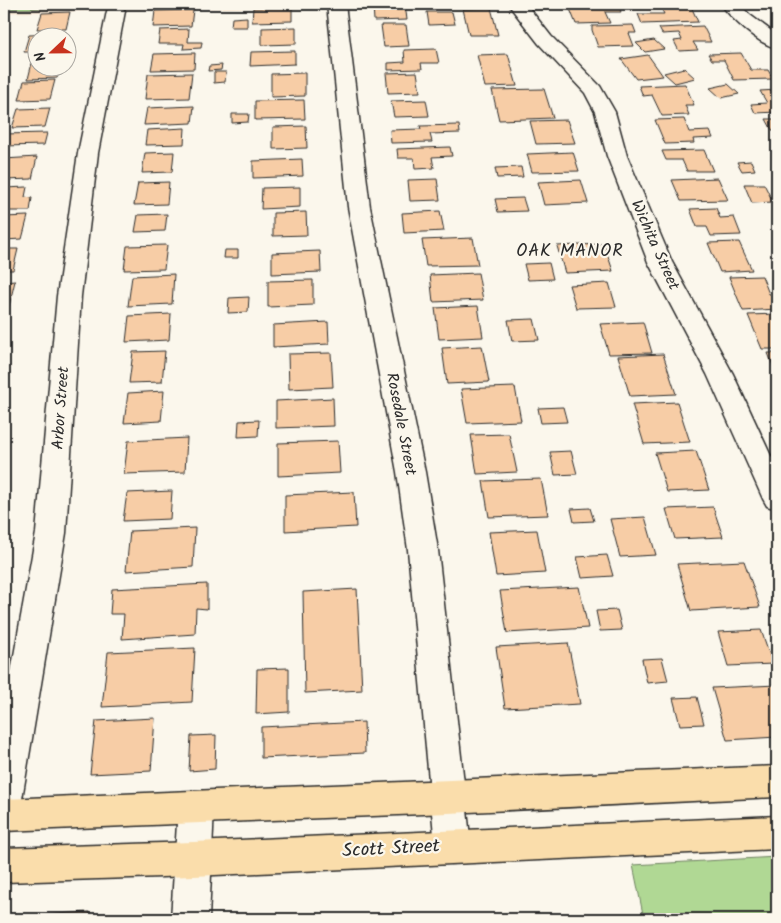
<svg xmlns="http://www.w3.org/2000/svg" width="781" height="923" font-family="Kalam,sans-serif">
	<rect width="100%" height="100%" fill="#fbf7ec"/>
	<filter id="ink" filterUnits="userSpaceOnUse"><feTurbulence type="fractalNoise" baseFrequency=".02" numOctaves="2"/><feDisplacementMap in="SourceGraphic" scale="10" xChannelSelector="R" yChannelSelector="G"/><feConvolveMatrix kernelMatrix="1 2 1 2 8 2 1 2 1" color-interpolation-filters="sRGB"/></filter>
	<g filter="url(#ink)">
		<polygon fill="#faead7" points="4,4 317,4 317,6 4,13"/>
		<g fill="#b0d894" stroke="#6e8260">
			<polygon points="75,4 241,4 4,9 4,5"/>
			<polygon points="777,857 777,919 644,919 633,865"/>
		</g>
		<g fill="#f7cda6" stroke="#2b2b2b">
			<polygon points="373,4 405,4 407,20 374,21"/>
			<polygon points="568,4 618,4 621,12 605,12 610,23 576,24"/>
			<polygon points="629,4 690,4 698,22 642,24 638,14 664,14 661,8 631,8"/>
			<polygon points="292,7 292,21 252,22 253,8"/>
			<polygon points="491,8 498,35 469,35 463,9"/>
			<polygon points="193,10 191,26 153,27 155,11"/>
			<polygon points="70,12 66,29 37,29 42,13"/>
			<polygon points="427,12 452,12 455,24 429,25"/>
			<polygon points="247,17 247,27 231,27 232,18"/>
			<polygon points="381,25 406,25 409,46 384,47"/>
			<polygon points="633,25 636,33 629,33 634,46 598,47 592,30 592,26"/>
			<polygon points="703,26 711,42 693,42 698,50 679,51 674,41 682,40 679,33 662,34 659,28"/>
			<polygon points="296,27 296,44 262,45 262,28"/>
			<polygon points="189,29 188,42 202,42 201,48 183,49 184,44 158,44 160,30"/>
			<polygon points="61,34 60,38 38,38 38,52 24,52 29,35"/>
			<polygon points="654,40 664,49 645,52 636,43"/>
			<polygon points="436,49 439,63 421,63 422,69 388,70 388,63 405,62 404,50"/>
			<polygon points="295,51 295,64 250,66 251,52"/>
			<polygon points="195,53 194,69 151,70 154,54"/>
			<polygon points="741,53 751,70 768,70 773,79 734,80 724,60 712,60 708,54"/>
			<polygon points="508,54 517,86 485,87 477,55"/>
			<polygon points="648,55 663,76 636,79 621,59"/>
			<polygon points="38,58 38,68 60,68 57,78 28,79 33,59"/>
			<polygon points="222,65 221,70 208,71 209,66"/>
			<polygon points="684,68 695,78 675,83 664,73"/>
			<polygon points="214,72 226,72 225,82 214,83"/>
			<polygon points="417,72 420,92 388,93 386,73"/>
			<polygon points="192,73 189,98 145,99 148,74"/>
			<polygon points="305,73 305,96 271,97 271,74"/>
			<polygon points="55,80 50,99 19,100 24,81"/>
			<polygon points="685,84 694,105 685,105 689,115 662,116 652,95 643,96 639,86"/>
			<polygon points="728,84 739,94 721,98 710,88"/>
			<polygon points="544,89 553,118 499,120 492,90"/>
			<polygon points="777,90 777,112 755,113 751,104 767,103 760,91"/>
			<polygon points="304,100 305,119 255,120 255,101"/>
			<polygon points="426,100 429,116 394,117 391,101"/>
			<polygon points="194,106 192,123 144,125 147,108"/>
			<polygon points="50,108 45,127 12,128 18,109"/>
			<polygon points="232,114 249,114 248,122 232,123"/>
			<polygon points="773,115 777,115 777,130 772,130 766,119 776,119"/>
			<polygon points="684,119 689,132 710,131 713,138 693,139 694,143 665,144 655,120"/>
			<polygon points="567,120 575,143 536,144 530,121"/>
			<polygon points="459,125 460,133 430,134 432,142 391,143 390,130 421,129 420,126"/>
			<polygon points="306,126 307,148 273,149 273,127"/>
			<polygon points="185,128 184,144 145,145 147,130"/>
			<polygon points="47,133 44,145 4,146 4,134"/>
			<polygon points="450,147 452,156 432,157 434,168 415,169 414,158 398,158 397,149"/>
			<polygon points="704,150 713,171 687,171 682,160 666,160 662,151"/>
			<polygon points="174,152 172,172 142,173 145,153"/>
			<polygon points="573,152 579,171 532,172 527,154"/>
			<polygon points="37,157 32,179 4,180 4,159"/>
			<polygon points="302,159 303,176 253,178 253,161"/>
			<polygon points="751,161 755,170 742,171 737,162"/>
			<polygon points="521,167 523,177 497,178 495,168"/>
			<polygon points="718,178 728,200 681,201 672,180"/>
			<polygon points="437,179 440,200 410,201 408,180"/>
			<polygon points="581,180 588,203 544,205 538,182"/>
			<polygon points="169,182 167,204 134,205 138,183"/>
			<polygon points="744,184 764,184 773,202 752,203"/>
			<polygon points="27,187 25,197 32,198 30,211 4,211 4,188"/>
			<polygon points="300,187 300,207 261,209 262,188"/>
			<polygon points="523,198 527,211 498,212 495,199"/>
			<polygon points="716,208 720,218 734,217 741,235 711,236 707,227 697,227 690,209"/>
			<polygon points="440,211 444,231 404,233 402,213"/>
			<polygon points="306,212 307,235 273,236 273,213"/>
			<polygon points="167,214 165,231 135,232 138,215"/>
			<polygon points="28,216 22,239 4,240 4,217"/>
			<polygon points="473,238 478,265 426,266 422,240"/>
			<polygon points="739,242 752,270 720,272 708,243"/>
			<polygon points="604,244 613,271 565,273 557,246"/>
			<polygon points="167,245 164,269 124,270 127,246"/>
			<polygon points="4,249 18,249 13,270 4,270"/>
			<polygon points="225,250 238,250 238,258 224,258"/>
			<polygon points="320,251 321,272 272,274 272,253"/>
			<polygon points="549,263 553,279 528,280 524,264"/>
			<polygon points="478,273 483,300 433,302 430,275"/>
			<polygon points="174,274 172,304 128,306 132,276"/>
			<polygon points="762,276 769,294 777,293 777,309 743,311 729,277"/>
			<polygon points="313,280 313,305 268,307 268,281"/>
			<polygon points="15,281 9,306 4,306 4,282"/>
			<polygon points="609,283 616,307 576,308 569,285"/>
			<polygon points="249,297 248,312 228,313 229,298"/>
			<polygon points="478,306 483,337 439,339 435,308"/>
			<polygon points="171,314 169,340 126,342 129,316"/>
			<polygon points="777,314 777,349 762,349 748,315"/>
			<polygon points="534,319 539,340 512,341 508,320"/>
			<polygon points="328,322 329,344 273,347 273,325"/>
			<polygon points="643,322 652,353 609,354 600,324"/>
			<polygon points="482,346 489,382 447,384 442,348"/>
			<polygon points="165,351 162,382 129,383 133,352"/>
			<polygon points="331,353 333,387 289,389 288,354"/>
			<polygon points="768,353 777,353 777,376"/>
			<polygon points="663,354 676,394 630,396 618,356"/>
			<polygon points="515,387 521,421 467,423 461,389"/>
			<polygon points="164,391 161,421 124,423 128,393"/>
			<polygon points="333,398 334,426 276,428 276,401"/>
			<polygon points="677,402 690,442 644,444 632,404"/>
			<polygon points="563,407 567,422 541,423 538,408"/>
			<polygon points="259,420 258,436 238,437 239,421"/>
			<polygon points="509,434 517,472 477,474 471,435"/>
			<polygon points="187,438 185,472 124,474 128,441"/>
			<polygon points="338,441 340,473 278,476 278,443"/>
			<polygon points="571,451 577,474 555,475 550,452"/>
			<polygon points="696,451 709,490 667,492 655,453"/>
			<polygon points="541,479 548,515 489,517 483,481"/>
			<polygon points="172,491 170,519 123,521 127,493"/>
			<polygon points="354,492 356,527 285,531 285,495"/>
			<polygon points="713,507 723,537 675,539 666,509"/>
			<polygon points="590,508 594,521 574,522 571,509"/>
			<polygon points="645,517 656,555 620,557 610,519"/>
			<polygon points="195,528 193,567 126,571 130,531"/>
			<polygon points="537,530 545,573 496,576 489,532"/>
			<polygon points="607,555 613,576 582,578 577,557"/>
			<polygon points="744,561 760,607 691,611 677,564"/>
			<polygon points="207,584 207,609 196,608 195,634 122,639 124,614 110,614 112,589"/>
			<polygon points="579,587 588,628 507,633 500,591"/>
			<polygon points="357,589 362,690 305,693 303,592"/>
			<polygon points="617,610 622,630 600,631 596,611"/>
			<polygon points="761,630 773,664 728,666 718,632"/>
			<polygon points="568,643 580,704 505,708 496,647"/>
			<polygon points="195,648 192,702 102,707 108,652"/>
			<polygon points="662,658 668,681 647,683 642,659"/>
			<polygon points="289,668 289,712 256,714 257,669"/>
			<polygon points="777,685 777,737 727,740 712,688"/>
			<polygon points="697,697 704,724 680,725 673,698"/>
			<polygon points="155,718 151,771 90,774 96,721"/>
			<polygon points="364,722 365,753 261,758 261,727"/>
			<polygon points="216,735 215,769 189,771 191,736"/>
			<polygon points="90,912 89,919 21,919 21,916"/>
		</g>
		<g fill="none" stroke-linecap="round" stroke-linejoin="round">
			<g stroke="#2b2b2b" stroke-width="3">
				<g id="minor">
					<polygon points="327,4 345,4 370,207 425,472 438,550 471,846 466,858 453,863 440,858 435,846 408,550 397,472 348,207"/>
					<polygon points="508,4 526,4 551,36 600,86 615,112 627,156 672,262 733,374 777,469 777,509 767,506 763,499 707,374 648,262 607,156 595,112 585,93 539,44"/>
					<path d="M 721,4 L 739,4 L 750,15 L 777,35 L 777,48 C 760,45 731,19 721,4 Z"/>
					<polygon points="116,6 122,7 125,11 98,153 81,296 66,533 21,805 16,816 4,821 4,711 36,533 57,296 78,153 107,11 110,7"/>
					<polygon points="196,791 208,796 214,807 209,919 171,919 178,807 184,796"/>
				</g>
			</g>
			<g stroke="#2b2b2b" stroke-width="3">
				<g id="major">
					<polygon points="777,766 777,797 448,813 4,831 4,799"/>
					<polygon points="777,816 777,849 194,876 4,882 4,848 194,842"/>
				</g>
			</g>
			<use href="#minor" fill="#fbf7ec" fill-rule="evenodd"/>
			<use href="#major" fill="#faddab" fill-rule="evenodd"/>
		</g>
	</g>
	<g text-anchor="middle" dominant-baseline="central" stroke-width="4.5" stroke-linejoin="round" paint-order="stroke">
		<g font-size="16" fill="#2b2b2b" stroke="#fbf7ec">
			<text transform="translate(655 245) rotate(66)">Wichita Street</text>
			<text transform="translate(61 408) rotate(-86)">Arbor Street</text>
			<text transform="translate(401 424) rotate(79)">Rosedale Street</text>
		</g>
		<g font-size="18" letter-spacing="1" fill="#2b2b2b" stroke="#fbf7ec">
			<text x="570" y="251">OAK MANOR</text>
		</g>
		<g font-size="19" fill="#2b2b2b" stroke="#fbf7ec">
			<text transform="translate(391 849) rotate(-3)">Scott Street</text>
		</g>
	</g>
	<rect width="781" height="923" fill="none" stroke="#fbf7ec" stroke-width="20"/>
	<rect x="10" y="10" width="761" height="903" fill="none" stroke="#2b2b2b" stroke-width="2" filter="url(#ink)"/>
	<g transform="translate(52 52) rotate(248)"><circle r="24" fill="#fbf7ec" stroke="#a8a59f"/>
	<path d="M0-4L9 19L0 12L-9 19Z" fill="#c8321e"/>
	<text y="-8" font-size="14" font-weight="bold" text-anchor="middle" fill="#2b2b2b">N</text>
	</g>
</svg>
